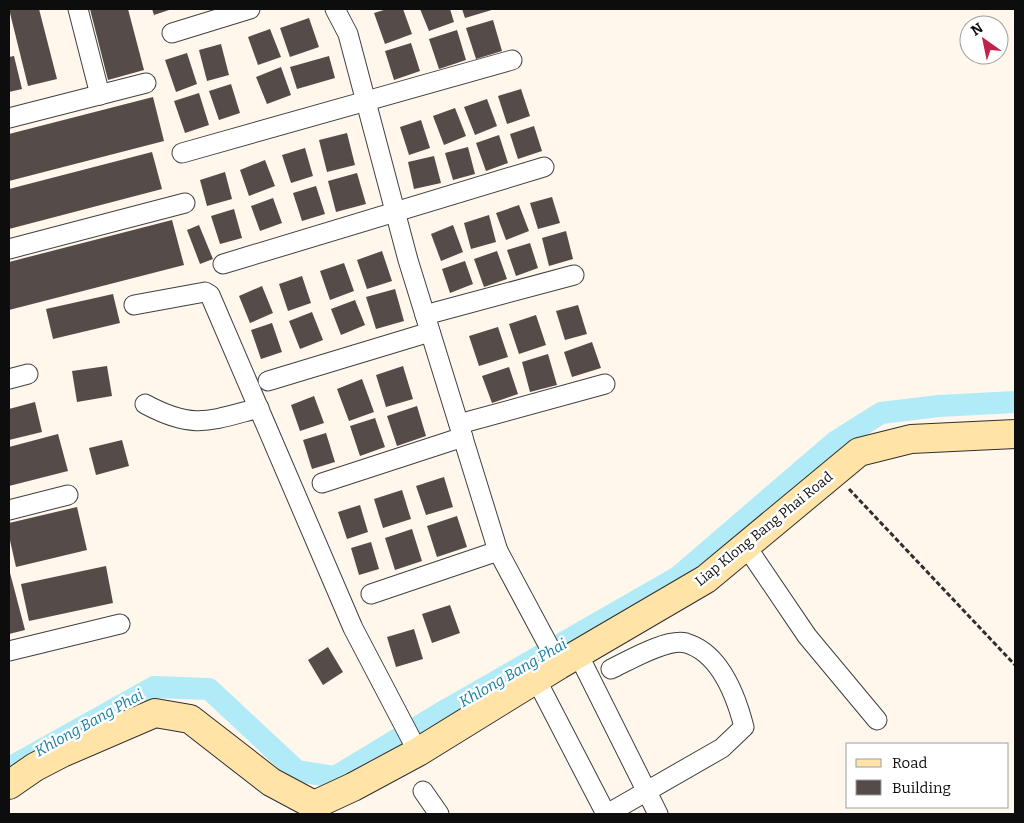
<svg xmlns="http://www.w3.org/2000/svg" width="1024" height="823" font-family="Bitter,serif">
	<rect width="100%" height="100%" fill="#fff7ec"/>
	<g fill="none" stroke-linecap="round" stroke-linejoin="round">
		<polyline stroke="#b0ebf7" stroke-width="22" points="9,768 154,687 209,689 297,771 335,777 446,710 678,577 835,442 881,413 939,406 1015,402"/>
	</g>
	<g fill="#554b49">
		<polygon points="9,9 39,9 57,79 28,86"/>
		<polygon points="90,9 128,9 144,70 108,80"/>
		<polygon points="152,9 172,9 154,15"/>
		<polygon points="387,9 403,9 412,34 385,44 374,13"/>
		<polygon points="420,9 450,9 454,22 429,31"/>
		<polygon points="462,9 495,9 465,18"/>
		<polygon points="309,18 319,47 290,57 280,28"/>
		<polygon points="493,20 502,51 476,59 466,28"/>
		<polygon points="270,29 281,57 258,65 248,37"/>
		<polygon points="457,30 466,60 439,69 429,39"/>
		<polygon points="411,43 420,71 394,80 385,51"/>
		<polygon points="221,44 229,75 207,81 199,50"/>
		<polygon points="187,53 197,84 176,92 165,60"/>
		<polygon points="14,56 22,89 9,92 9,57"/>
		<polygon points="329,56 335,78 297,89 290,67"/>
		<polygon points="281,67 291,95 267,104 256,77"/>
		<polygon points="231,84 240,113 219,120 209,91"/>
		<polygon points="521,89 530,116 507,124 498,96"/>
		<polygon points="199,93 209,125 185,133 174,101"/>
		<polygon points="153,97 164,141 9,181 9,134"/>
		<polygon points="487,99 497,126 475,135 464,107"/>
		<polygon points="455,108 466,136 444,145 433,116"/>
		<polygon points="421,120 430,148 409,155 400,127"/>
		<polygon points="534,126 542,151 518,159 510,134"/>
		<polygon points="347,133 355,165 327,172 319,140"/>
		<polygon points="499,135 508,163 486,171 476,143"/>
		<polygon points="468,147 475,174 453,180 445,153"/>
		<polygon points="305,148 313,176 291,183 282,155"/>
		<polygon points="152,152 162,189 9,229 9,189"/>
		<polygon points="434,156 441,183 414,189 408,162"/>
		<polygon points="265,160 275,186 249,196 240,170"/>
		<polygon points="225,172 232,199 207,206 200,180"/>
		<polygon points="357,173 366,204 336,212 328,181"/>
		<polygon points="316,186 325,214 302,221 293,193"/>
		<polygon points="552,197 560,223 538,229 530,203"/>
		<polygon points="273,198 282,223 260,231 251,206"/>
		<polygon points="519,205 529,231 506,240 496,213"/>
		<polygon points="234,209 242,238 220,244 211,216"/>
		<polygon points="489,215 496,242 471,249 464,223"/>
		<polygon points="172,220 184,265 9,310 9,262"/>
		<polygon points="199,225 213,259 200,264 187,230"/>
		<polygon points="453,225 463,252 441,261 431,234"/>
		<polygon points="566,231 573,259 549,266 542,238"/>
		<polygon points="530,243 538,268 516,276 507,250"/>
		<polygon points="382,251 392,281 367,289 357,260"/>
		<polygon points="497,251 507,279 484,287 474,259"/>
		<polygon points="465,261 473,284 450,293 442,269"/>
		<polygon points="344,263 354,291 330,300 320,271"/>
		<polygon points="302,276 311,303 288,311 279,284"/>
		<polygon points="262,286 273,313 250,323 239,296"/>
		<polygon points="395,289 404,321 376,329 366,297"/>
		<polygon points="113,294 120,323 53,339 46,309"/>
		<polygon points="355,300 365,325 341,335 331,309"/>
		<polygon points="578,305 587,334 565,340 556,311"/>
		<polygon points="312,312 323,340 300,349 289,321"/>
		<polygon points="536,315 546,345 519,354 509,324"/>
		<polygon points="272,323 282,352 261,359 251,330"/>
		<polygon points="498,327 508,357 479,366 469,336"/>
		<polygon points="592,342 601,368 572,377 564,352"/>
		<polygon points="548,354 557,385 530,392 522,362"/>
		<polygon points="107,366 112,396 77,402 72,371"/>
		<polygon points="403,366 413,399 386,407 376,375"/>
		<polygon points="509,367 518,394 492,403 482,376"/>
		<polygon points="362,379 374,412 349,421 337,389"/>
		<polygon points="314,396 324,423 300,431 291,405"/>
		<polygon points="35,402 42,432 9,440 9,409"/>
		<polygon points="417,406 426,436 397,446 387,416"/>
		<polygon points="375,418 385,447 360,456 350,426"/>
		<polygon points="326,433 335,462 312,469 303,440"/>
		<polygon points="58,434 68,471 9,486 9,447"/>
		<polygon points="122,440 129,466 96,475 89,448"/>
		<polygon points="444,477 453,507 426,515 416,486"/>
		<polygon points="402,490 411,519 383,528 374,499"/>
		<polygon points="360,505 368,532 347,539 338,512"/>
		<polygon points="77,507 87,550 16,567 9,536 9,523"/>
		<polygon points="457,516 467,547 437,557 427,526"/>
		<polygon points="412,529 422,561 395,570 385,538"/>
		<polygon points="371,542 379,569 359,575 351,548"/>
		<polygon points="106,566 113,603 29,621 21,584"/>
		<polygon points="9,569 25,630 9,634"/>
		<polygon points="450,605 460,633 432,643 422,614"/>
		<polygon points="414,629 423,659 396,667 387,637"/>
		<polygon points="328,647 343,672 323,685 308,660"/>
	</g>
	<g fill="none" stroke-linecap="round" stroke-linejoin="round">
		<g stroke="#404040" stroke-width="21">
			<g id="street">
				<polyline points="78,9 100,95"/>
				<polyline points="335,9 348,34 408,260 498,551 559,665"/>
				<polyline points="172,33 250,9"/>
				<polyline points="9,118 146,83"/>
				<polyline points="182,153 512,60"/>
				<polyline points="9,249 185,203"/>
				<polyline points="223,264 544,167"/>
				<polyline points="134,305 205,292 210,295 353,628 418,752"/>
				<polyline points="425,315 574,275"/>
				<polyline points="9,379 28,374"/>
				<polyline points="268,381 430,332"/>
				<path d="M 145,404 C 193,430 209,421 259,408"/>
				<polyline points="459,424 605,384"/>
				<polyline points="322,483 463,437"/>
				<polyline points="9,510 68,495"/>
				<polyline points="746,546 807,636 877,720"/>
				<polyline points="371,594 498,551"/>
				<polyline points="9,651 120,624"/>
				<polyline points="578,654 658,814"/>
				<polyline points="536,679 606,814"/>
				<polyline points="423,791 439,814"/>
				<path d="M 607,814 L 722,748 L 744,727 C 736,696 720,653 686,643 C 667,638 628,661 611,669"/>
			</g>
		</g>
		<g stroke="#2f2f2f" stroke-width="30">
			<polyline id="secondary" points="9,785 35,767 62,753 155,713 190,719 271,782 314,805 353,787 418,752 559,665 706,579 859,452 911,439 1015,434"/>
		</g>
		<polyline stroke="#2f2f2f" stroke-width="3" stroke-dasharray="5 2.5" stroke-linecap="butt" points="849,489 1015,665"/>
		<use href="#street" stroke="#fff" stroke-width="19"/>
		<use href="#secondary" stroke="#ffe3a7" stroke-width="28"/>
	</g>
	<g text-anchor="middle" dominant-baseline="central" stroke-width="5" stroke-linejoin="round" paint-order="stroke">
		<g font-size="14" fill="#0d0d0d" stroke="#fff">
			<text transform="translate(764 529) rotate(-39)">Liap Klong Bang Phai Road</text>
		</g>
		<g font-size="15" font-style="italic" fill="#1480a1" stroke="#fff">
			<text transform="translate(513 673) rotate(-30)">Khlong Bang Phai</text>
			<text transform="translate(89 723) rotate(-29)">Khlong Bang Phai</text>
		</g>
	</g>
	<rect width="1024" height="823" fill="none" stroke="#0d0d0d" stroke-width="20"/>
	<rect x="846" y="743" width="162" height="65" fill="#ffffff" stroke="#9e9e9e"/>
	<rect x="856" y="759" width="25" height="8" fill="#ffe3a7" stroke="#9e9e9e"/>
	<text x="892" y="768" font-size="15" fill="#0d0d0d">Road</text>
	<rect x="856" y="780" width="25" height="15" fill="#554b49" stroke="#9e9e9e"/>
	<text x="892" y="793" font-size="15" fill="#0d0d0d">Building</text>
	<g transform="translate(984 40) rotate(327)"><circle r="24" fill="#ffffff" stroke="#9e9e9e"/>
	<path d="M0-4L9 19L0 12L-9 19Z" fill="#bf224a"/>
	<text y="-8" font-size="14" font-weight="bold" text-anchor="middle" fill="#0d0d0d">N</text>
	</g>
</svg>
